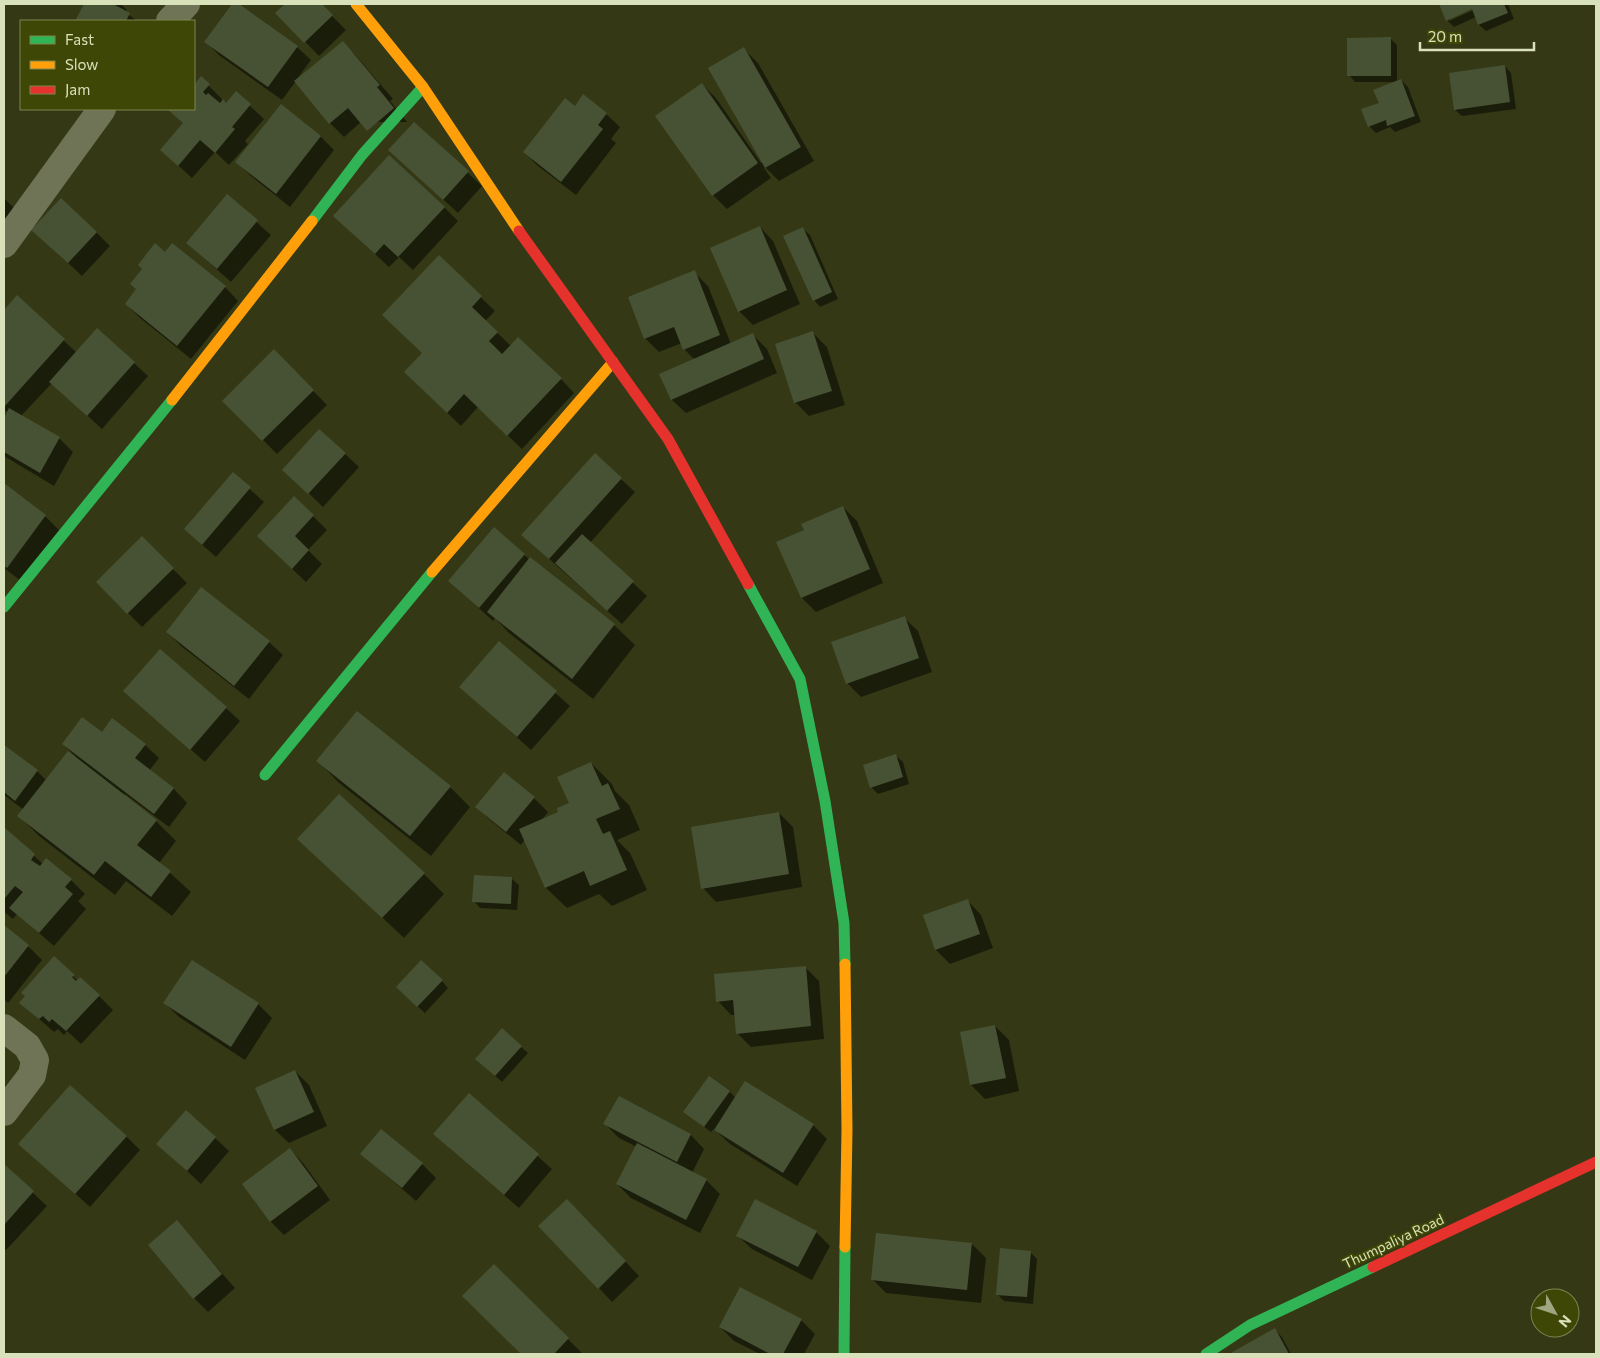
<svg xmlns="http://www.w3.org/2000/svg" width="1600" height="1358" font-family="Commissioner,sans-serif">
	<rect width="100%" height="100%" fill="#343815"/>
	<g fill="#0007" fill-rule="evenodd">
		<polygon points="86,4 121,4 127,10 125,12 137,21 77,21"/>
		<polygon points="233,4 237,4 297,47 311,60 297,79 343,43 357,57 393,99 390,101 407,122 361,122 344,137 330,123 296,81 282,100 220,56 206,42"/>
		<polygon points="287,4 320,4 346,30 319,56 277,13"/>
		<path d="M 1441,4 L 1509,4 L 1508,4 L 1514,19 L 1486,31 L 1479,25 L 1476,17 L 1454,27 L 1447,20 ZM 1477,6 L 1478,8 L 1449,21 L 1449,18 Z"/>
		<polygon points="1391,39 1397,45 1397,82 1401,80 1408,87 1421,122 1395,132 1390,127 1376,133 1369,126 1380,104 1396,82 1355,82 1349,75"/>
		<polygon points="744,49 758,63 814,161 779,181 765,167 764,168 771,178 727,209 713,195 657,116 702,84 716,98 761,163 763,162"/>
		<polygon points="1505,66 1511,73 1516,109 1462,116 1455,110"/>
		<polygon points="201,78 227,104 236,93 264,119 245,141 248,144 229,165 215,152 192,178 161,150 184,124 169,109 194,109 194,86"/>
		<polygon points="281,106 321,137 334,150 290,207 251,176 237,162"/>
		<polygon points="575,108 606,114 620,127 611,139 616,143 576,195 538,166 524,152"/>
		<polygon points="414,123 482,186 458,213 404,164"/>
		<polygon points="227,196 271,235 231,282 187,243"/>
		<polygon points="4,198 17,211 4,233"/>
		<polygon points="444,207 458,221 413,270 399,257 389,267 349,230"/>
		<polygon points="760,227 773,241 800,304 753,325 739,311"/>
		<polygon points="803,229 810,235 838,299 820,307 814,300"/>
		<polygon points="96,232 110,246 82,276 47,243"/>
		<polygon points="165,254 225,287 238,301 191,359 140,318 126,304"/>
		<polygon points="439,257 495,311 485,321 511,346 561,379 574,393 522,449 478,407 461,426 419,386"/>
		<polygon points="694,272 708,286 731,344 753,335 767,349 777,373 686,413 672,400 661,375 695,360 685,350 682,343 659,352 645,338"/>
		<polygon points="17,297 77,353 134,363 148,376 102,429 52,383 21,416 59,438 73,452 54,486 4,456 4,421 8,413 4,409 4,312"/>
		<polygon points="813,333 827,347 845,405 809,416 795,402"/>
		<polygon points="274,351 327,405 277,454 224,401"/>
		<polygon points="345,454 359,467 323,507 298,483"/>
		<polygon points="595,455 635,492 590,543 647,596 622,624 537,548"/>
		<polygon points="233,474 264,502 216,557 199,542"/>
		<polygon points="4,485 45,516 59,530 21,581 4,568"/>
		<polygon points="843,507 857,521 883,583 816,612 802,598 778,542 806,531"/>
		<polygon points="313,516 327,530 308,550 322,564 306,582 272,550"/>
		<polygon points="142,538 187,583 142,627 97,582"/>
		<polygon points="524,555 614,625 635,645 593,699 509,633 495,618 493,621 449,581"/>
		<polygon points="904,618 918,631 932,672 861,697 847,683"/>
		<polygon points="167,632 269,642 283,655 249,699 181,646"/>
		<polygon points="499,643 570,706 531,750 461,687"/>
		<polygon points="124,691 226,708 240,721 205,762"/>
		<polygon points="102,734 145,745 159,758 149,771 174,789 187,803 169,827 125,794 124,796 156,821 176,841 159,863 191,892 172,916 126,881 115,895 39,836 19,816 24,810 4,795 4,746 37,771 46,780 76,757 63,744"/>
		<polygon points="896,756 903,762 909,784 878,794 871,787"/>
		<polygon points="318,761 450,787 470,807 431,856 338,782"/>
		<polygon points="591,763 612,784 615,791 629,805 640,830 617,840 630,853 647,890 612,906 599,894 567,908 546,888 525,839 521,845 490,820 477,807 534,798 548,812 540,822 560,813 570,803"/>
		<polygon points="779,813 793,827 802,887 716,902 703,888"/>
		<polygon points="5,830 43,864 71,880 85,894 78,901 86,909 54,946 17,914 13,919 4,912"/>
		<polygon points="299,839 424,874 444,894 404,938"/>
		<polygon points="512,879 519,885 517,910 480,908 474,901"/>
		<polygon points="968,901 981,915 993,948 950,964 936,950 924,916"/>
		<polygon points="4,927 28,946 42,960 8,1003 4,999"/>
		<polygon points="54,958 78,981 99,996 113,1010 81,1044 67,1031 64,1035 58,1029 54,1032 21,1003"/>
		<polygon points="192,961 258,1004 272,1018 245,1060 179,1017 165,1003"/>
		<polygon points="805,967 819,981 824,1039 751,1047 737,1033 735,1015 731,1015 718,1001"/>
		<polygon points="442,981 448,988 425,1013 404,994"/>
		<polygon points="995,1026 1009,1040 1019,1091 985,1099 971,1085 961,1033"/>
		<polygon points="521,1047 528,1053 502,1082 483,1065"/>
		<polygon points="295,1071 309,1085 327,1126 289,1143 275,1130 256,1089"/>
		<polygon points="730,1092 736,1098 813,1125 827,1139 797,1186 730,1144 714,1129 711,1132 685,1112"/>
		<polygon points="469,1095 552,1169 519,1208 449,1148"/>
		<polygon points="619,1098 691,1135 704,1149 692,1173 706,1180 720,1194 700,1233 631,1198 617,1184 637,1147 619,1138 605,1124"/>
		<polygon points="126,1136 140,1150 90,1207 20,1144"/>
		<polygon points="215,1138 229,1151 201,1184 158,1144"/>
		<polygon points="290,1149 303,1163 330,1200 284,1235 270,1221"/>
		<polygon points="362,1154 422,1164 436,1178 416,1201"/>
		<polygon points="4,1166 47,1206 6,1250 4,1248"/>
		<polygon points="581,1214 639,1276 612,1302 599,1288"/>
		<polygon points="177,1222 235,1288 208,1312 194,1298"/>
		<polygon points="816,1232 830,1246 812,1280 752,1249 738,1236"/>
		<polygon points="972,1244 986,1258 981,1303 886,1293 872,1279"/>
		<polygon points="1030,1252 1037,1259 1033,1304 1004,1301 997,1294"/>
		<polygon points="494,1266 582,1353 581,1354 523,1354 464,1296"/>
		<polygon points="801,1320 815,1334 804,1354 760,1354 734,1341 720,1327"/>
		<polygon points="1275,1330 1282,1337 1291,1354 1231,1354"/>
	</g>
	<g fill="#475235">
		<polygon points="84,4 113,4 130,13 126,21 75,21"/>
		<polygon points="232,4 239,4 298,46 268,87 204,42"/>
		<polygon points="285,4 322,4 333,15 304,43 275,13"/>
		<polygon points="1439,4 1504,4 1508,13 1478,25 1472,9 1446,21"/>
		<polygon points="1391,37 1391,76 1347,76 1347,38"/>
		<polygon points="343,41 380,85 377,87 394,108 367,131 348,108 329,124 294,81"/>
		<polygon points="744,47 801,147 765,168 708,68"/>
		<polygon points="1505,65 1510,102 1454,110 1449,73"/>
		<polygon points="201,76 210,84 203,92 206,95 208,93 220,103 223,99 226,103 236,91 251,104 232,127 235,129 215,153 200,140 178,166 160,150 183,123 167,109 194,109 194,85"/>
		<polygon points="1401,79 1415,116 1387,126 1386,120 1368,127 1361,109 1379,103 1373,90"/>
		<polygon points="702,83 758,163 712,196 655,116"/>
		<polygon points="583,94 607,113 598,125 603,129 561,182 523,152 565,98 575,106"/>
		<polygon points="281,104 321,136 276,194 235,162"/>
		<polygon points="414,122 469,171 443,200 388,150"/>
		<polygon points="389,155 445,207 398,257 384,244 375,254 333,216"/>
		<polygon points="227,194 258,220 217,269 186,243"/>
		<polygon points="61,198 97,232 68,263 31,230"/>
		<polygon points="760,226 787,290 738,312 710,248"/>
		<polygon points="803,227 832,292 813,301 783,236"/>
		<polygon points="155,243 165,252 172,243 226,286 177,346 125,304 136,289 130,284 142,269 138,265"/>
		<polygon points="439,255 482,296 472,307 498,332 489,341 502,354 518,337 562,378 507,436 464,394 447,413 404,372 422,353 382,315"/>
		<polygon points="695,270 720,335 683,350 674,327 644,339 628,297"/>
		<polygon points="17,295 65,339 4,407 4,310"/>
		<polygon points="97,328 135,362 87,416 49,382"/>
		<polygon points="813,331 832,391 794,403 775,344"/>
		<polygon points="753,333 764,359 671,400 659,374"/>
		<polygon points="274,349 314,390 262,441 222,401"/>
		<polygon points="9,408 60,437 40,473 4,452 4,418"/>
		<polygon points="319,429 346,453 308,494 282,470"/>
		<polygon points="595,453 622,478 549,559 521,535"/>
		<polygon points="233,472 251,487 202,545 184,529"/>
		<polygon points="4,483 46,515 7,568 4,566"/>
		<polygon points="294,496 314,515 295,536 309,550 292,569 257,536"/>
		<polygon points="843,506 870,569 801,598 776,542 804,530 801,524"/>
		<polygon points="494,527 525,554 479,608 448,581"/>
		<polygon points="582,534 634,581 607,611 555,563"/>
		<polygon points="142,536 174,568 127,614 96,582"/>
		<polygon points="530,557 615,624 572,679 487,612"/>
		<polygon points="201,587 270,641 234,686 166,632"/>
		<polygon points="905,616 919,658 846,684 831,642"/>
		<polygon points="499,641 557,691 517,737 459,687"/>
		<polygon points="160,649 227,707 190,750 123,691"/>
		<polygon points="357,711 451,786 410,836 316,761"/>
		<polygon points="82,717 102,732 112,718 146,744 135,758 174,788 154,814 62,744"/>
		<polygon points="4,745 38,770 15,801 4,792"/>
		<polygon points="68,751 157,820 137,845 171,871 151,897 105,861 94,875 17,816"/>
		<polygon points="896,754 903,777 870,788 863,765"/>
		<polygon points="591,762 602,786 608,783 620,809 596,819 603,834 610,831 627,870 590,886 584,871 545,888 519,829 558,812 557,808 569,803 557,777"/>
		<polygon points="504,772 535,797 506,832 475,807"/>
		<polygon points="339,794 425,873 382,918 297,839"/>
		<polygon points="779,812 789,874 701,889 691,827"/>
		<polygon points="5,828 35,854 31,860 40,866 46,858 72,879 65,887 73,894 39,933 9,908 23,892 15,886 4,899"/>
		<polygon points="474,875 512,877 511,904 472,902"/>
		<polygon points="968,899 980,934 935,950 923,915"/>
		<polygon points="4,925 29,945 4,977"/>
		<polygon points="54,956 75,975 72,977 76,981 80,977 100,995 66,1031 52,1019 49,1022 43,1016 39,1019 19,1003 25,996 21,993"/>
		<polygon points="192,960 259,1003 231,1047 163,1003"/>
		<polygon points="421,960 443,980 417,1007 396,987"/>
		<polygon points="806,966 811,1026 736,1034 733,1000 716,1002 714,974"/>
		<polygon points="995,1025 1006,1078 970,1085 960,1032"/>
		<polygon points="502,1028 522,1046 495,1076 475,1059"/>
		<polygon points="295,1070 314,1112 274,1130 255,1088"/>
		<polygon points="709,1076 730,1091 704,1127 683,1112"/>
		<polygon points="745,1081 814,1124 783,1173 714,1130"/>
		<polygon points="70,1085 127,1136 75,1194 18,1144"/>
		<polygon points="469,1093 539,1154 504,1195 433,1134"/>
		<polygon points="619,1096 691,1134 677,1162 603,1124"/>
		<polygon points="186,1110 216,1137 187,1171 156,1144"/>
		<polygon points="381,1129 423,1163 402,1188 360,1154"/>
		<polygon points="637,1143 707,1179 686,1220 616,1184"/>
		<polygon points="290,1148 318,1186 270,1222 242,1184"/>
		<polygon points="4,1164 34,1191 4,1225"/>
		<polygon points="567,1199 626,1261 598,1289 538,1226"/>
		<polygon points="755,1199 817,1231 798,1267 736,1236"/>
		<polygon points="177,1220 222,1274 193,1299 148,1245"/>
		<polygon points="876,1233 972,1243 967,1290 871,1280"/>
		<polygon points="1000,1248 1031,1251 1027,1297 996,1295"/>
		<polygon points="494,1264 569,1338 554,1354 521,1354 462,1296"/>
		<polygon points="740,1287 802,1319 783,1354 770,1354 719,1327"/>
		<polygon points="1275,1328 1289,1354 1229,1354"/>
	</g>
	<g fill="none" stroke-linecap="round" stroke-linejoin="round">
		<g stroke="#6f7457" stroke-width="28">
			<polyline points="170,21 186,4"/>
			<polyline points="4,244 102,109"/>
			<polyline points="4,1028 27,1046 35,1060 32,1075 4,1112"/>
		</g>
		<g stroke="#30b455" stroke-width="11">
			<polyline points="312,221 362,155 423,87"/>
			<polyline points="748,584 800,679 825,801 844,923 845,964"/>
			<polyline points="4,607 172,400"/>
			<polyline points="265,775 432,572"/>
			<polyline points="844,1354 845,1247"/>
			<polyline points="1206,1354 1250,1325 1373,1267"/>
		</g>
		<g stroke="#ff9f0a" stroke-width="11">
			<polyline points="356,4 423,87 519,231"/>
			<polyline points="172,400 312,221"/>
			<polyline points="432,572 613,362"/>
			<polyline points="845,964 847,1130 845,1247"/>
		</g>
		<g stroke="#e5322d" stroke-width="11">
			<polyline points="519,231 668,439 748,584"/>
			<polyline points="1373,1267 1596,1162"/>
		</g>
	</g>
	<g text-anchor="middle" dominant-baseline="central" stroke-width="4" stroke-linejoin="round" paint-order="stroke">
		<g font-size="14" fill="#d9e1bb" stroke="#3e4706">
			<text transform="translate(1393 1241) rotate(-25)">Thumpaliya Road</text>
		</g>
	</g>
	<rect width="1600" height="1358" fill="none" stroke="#d9e1bb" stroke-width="10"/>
	<rect x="20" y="20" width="175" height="90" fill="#3e4706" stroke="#7c854e"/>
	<rect x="30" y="36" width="25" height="8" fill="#30b455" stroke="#7c854e"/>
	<text x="65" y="45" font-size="15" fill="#d9e1bb">Fast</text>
	<rect x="30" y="61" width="25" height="8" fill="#ff9f0a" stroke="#7c854e"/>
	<text x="65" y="70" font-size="15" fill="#d9e1bb">Slow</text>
	<rect x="30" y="86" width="25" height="8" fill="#e5322d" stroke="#7c854e"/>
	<text x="65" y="95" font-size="15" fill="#d9e1bb">Jam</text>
	<g transform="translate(1555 1313) rotate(130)"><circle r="24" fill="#3e4706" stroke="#7c854e"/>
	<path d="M0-4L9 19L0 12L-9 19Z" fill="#9fa681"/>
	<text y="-8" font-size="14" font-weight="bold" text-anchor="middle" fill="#d9e1bb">N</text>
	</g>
	<path d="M1420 42v8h114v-8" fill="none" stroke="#d9e1bb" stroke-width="2.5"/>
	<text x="1428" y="42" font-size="15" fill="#d9e1bb" stroke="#3e4706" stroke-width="4" paint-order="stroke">20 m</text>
</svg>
